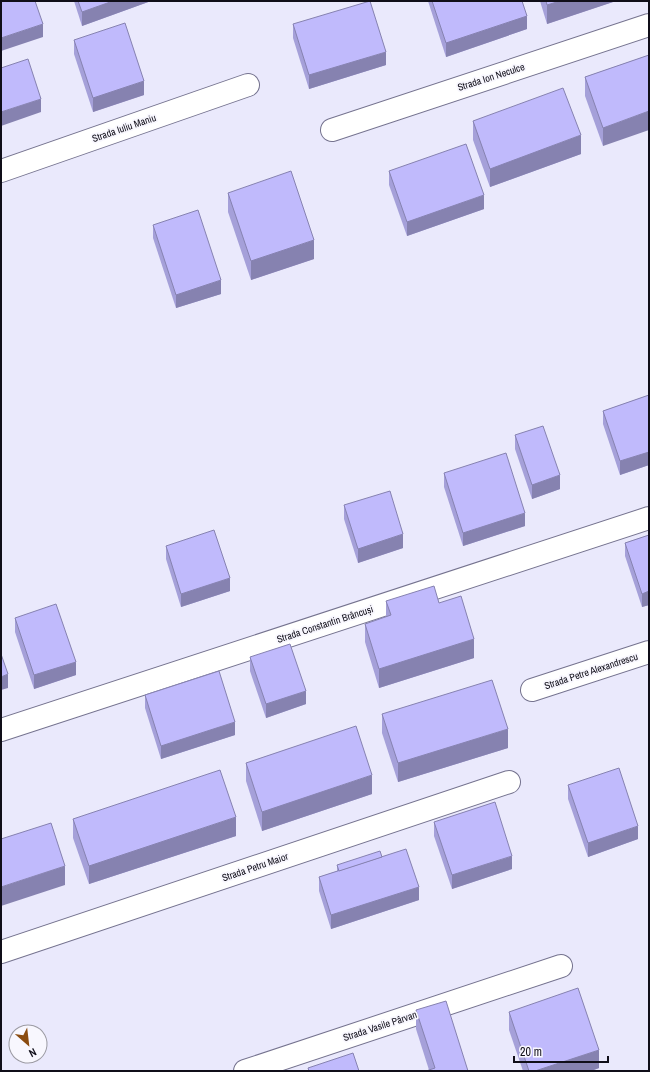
<svg xmlns="http://www.w3.org/2000/svg" width="650" height="1072" font-family="'Archivo Narrow',sans-serif">
	<rect width="100%" height="100%" fill="#eae9fc"/>
	<g fill="none" stroke-linecap="round" stroke-linejoin="round">
		<g stroke="#75738f" stroke-width="24">
			<g id="minor">
				<polyline points="332,130 649,25"/>
				<polyline points="1,171 248,85"/>
				<polyline points="532,690 649,652"/>
				<polyline points="1,730 649,518"/>
				<polyline points="1,952 509,782"/>
				<polyline points="245,1071 561,966"/>
			</g>
		</g>
		<use href="#minor" stroke="#fff" stroke-width="22"/>
	</g>
	<g fill="#a5a0d9">
		<polygon points="74,1 151,1 82,26"/>
		<polygon points="428,1 522,1 527,29 446,57"/>
		<polygon points="540,1 616,1 547,24"/>
		<polygon points="293,24 386,65 309,89 293,38"/>
		<polygon points="74,40 144,95 93,112 74,54"/>
		<polygon points="649,55 603,146 585,96 585,77"/>
		<polygon points="473,121 581,154 490,187 473,140"/>
		<polygon points="389,171 484,209 407,236 389,185"/>
		<polygon points="228,193 314,259 251,280 228,212"/>
		<polygon points="153,225 221,294 176,308 153,238"/>
		<polygon points="649,395 649,465 620,475 603,424 603,411"/>
		<polygon points="515,435 560,489 532,499 515,449"/>
		<polygon points="444,473 525,526 463,546 444,487"/>
		<polygon points="344,505 403,548 358,563 344,519"/>
		<polygon points="649,535 649,605 642,607 625,556 625,543"/>
		<polygon points="166,546 230,591 181,607 166,559"/>
		<polygon points="386,601 439,603 474,658 379,688 365,642 365,624 386,617"/>
		<polygon points="15,618 76,675 34,689 15,632"/>
		<polygon points="250,657 306,704 266,718 250,671"/>
		<polygon points="145,695 235,735 161,759 145,708"/>
		<polygon points="382,714 508,748 398,782 382,733"/>
		<polygon points="246,763 372,794 262,831 246,781"/>
		<polygon points="568,785 638,839 588,857 568,799"/>
		<polygon points="73,819 236,836 89,884 73,838"/>
		<polygon points="434,822 512,869 452,889 434,836"/>
		<polygon points="382,857 419,900 331,929 319,891 319,877 337,871 337,865"/>
		<polygon points="416,1010 468,1071 429,1070 416,1029"/>
		<polygon points="509,1012 599,1068 591,1071 523,1071 509,1030"/>
	</g>
	<g fill="#8682b0">
		<polygon points="113,1 151,1 82,26 82,12"/>
		<polygon points="560,1 616,1 547,24 547,5"/>
		<polygon points="527,16 527,29 446,57 446,43"/>
		<polygon points="43,24 43,37 1,51 1,38"/>
		<polygon points="386,52 386,65 309,89 309,75"/>
		<polygon points="144,81 144,95 93,112 93,98"/>
		<polygon points="41,99 41,112 1,126 1,112"/>
		<polygon points="649,111 649,130 603,146 603,128"/>
		<polygon points="581,135 581,154 490,187 490,169"/>
		<polygon points="484,195 484,209 407,236 407,222"/>
		<polygon points="314,240 314,259 251,280 251,261"/>
		<polygon points="221,280 221,294 176,308 176,295"/>
		<polygon points="649,452 649,465 620,475 620,461"/>
		<polygon points="560,475 560,489 532,499 532,485"/>
		<polygon points="525,513 525,526 463,546 463,533"/>
		<polygon points="403,534 403,548 358,563 358,549"/>
		<polygon points="230,578 230,591 181,607 181,594"/>
		<polygon points="649,591 649,605 642,607 642,594"/>
		<polygon points="474,639 474,658 379,688 379,669"/>
		<polygon points="76,662 76,675 34,689 34,675"/>
		<polygon points="8,674 8,688 1,690 1,677"/>
		<polygon points="306,691 306,704 266,718 266,704"/>
		<polygon points="235,722 235,735 161,759 161,746"/>
		<polygon points="508,729 508,748 398,782 398,763"/>
		<polygon points="372,775 372,794 262,831 262,812"/>
		<polygon points="236,817 236,836 89,884 89,866"/>
		<polygon points="638,826 638,839 588,857 588,843"/>
		<polygon points="512,856 512,869 452,889 452,875"/>
		<polygon points="65,866 65,885 1,906 1,887"/>
		<polygon points="419,887 419,900 331,929 331,915"/>
		<polygon points="599,1050 599,1068 591,1071 535,1071"/>
	</g>
	<g fill="#c0bafc" stroke="#8682b0">
		<polygon points="1,1 35,1 43,24 1,38"/>
		<polygon points="78,1 113,1 82,12"/>
		<polygon points="370,1 386,52 309,75 293,24"/>
		<polygon points="432,1 522,1 527,16 446,43"/>
		<polygon points="546,1 560,1 547,5"/>
		<polygon points="125,23 144,81 93,98 74,40"/>
		<polygon points="649,55 649,111 603,128 585,77"/>
		<polygon points="28,59 41,99 1,112 1,68"/>
		<polygon points="563,88 581,135 490,169 473,121"/>
		<polygon points="466,144 484,195 407,222 389,171"/>
		<polygon points="291,171 314,240 251,261 228,193"/>
		<polygon points="198,210 221,280 176,295 153,225"/>
		<polygon points="649,395 649,452 620,461 603,411"/>
		<polygon points="543,426 560,475 532,485 515,435"/>
		<polygon points="506,453 525,513 463,533 444,473"/>
		<polygon points="390,491 403,534 358,549 344,505"/>
		<polygon points="214,530 230,578 181,594 166,546"/>
		<polygon points="649,535 649,591 642,594 625,543"/>
		<polygon points="434,586 439,603 461,596 474,639 379,669 365,624 391,615 386,601"/>
		<polygon points="56,604 76,662 34,675 15,618"/>
		<polygon points="290,644 306,691 266,704 250,657"/>
		<polygon points="1,654 8,674 1,677"/>
		<polygon points="219,671 235,722 161,746 145,695"/>
		<polygon points="492,680 508,729 398,763 382,714"/>
		<polygon points="356,726 372,775 262,812 246,763"/>
		<polygon points="619,768 638,826 588,843 568,785"/>
		<polygon points="220,770 236,817 89,866 73,819"/>
		<polygon points="495,802 512,856 452,875 434,822"/>
		<polygon points="51,823 65,866 1,887 1,839"/>
		<polygon points="406,849 419,887 331,915 319,877"/>
		<polygon points="380,851 382,857 339,871 337,865"/>
		<polygon points="578,988 599,1050 535,1071 529,1071 509,1012"/>
		<polygon points="446,1001 468,1071 426,1071 435,1068 416,1010"/>
		<polygon points="353,1053 359,1071 309,1071 308,1068"/>
	</g>
	<g text-anchor="middle" dominant-baseline="central" stroke-width="3.5" stroke-linejoin="round" paint-order="stroke">
		<g font-size="10" fill="#100e19" stroke="#f8f7fe">
			<text transform="translate(491 77) rotate(-18)">Strada Ion Neculce</text>
			<text transform="translate(124 128) rotate(-19)">Strada Iuliu Maniu</text>
			<text transform="translate(325 624) rotate(-18)">Strada Constantin Brâncuși</text>
			<text transform="translate(591 671) rotate(-18)">Strada Petre Alexandrescu</text>
			<text transform="translate(255 867) rotate(-19)">Strada Petru Maior</text>
			<text transform="translate(380 1026) rotate(-18)">Strada Vasile Pârvan</text>
		</g>
	</g>
	<rect width="650" height="1072" fill="none" stroke="#100e19" stroke-width="4"/>
	<g transform="translate(28 1044) rotate(152)"><circle r="19" fill="#f8f7fe" stroke="#9b9aa2"/>
	<path d="M0-3L7 15L0 10L-7 15Z" fill="#8a4b10"/>
	<text y="-6" font-size="11" font-weight="bold" text-anchor="middle" fill="#100e19">N</text>
	</g>
	<path d="M514 1056v6h94v-6" fill="none" stroke="#100e19" stroke-width="2"/>
	<text x="520" y="1056" font-size="12" fill="#100e19" stroke="#f8f7fe" stroke-width="3" paint-order="stroke">20 m</text>
</svg>
